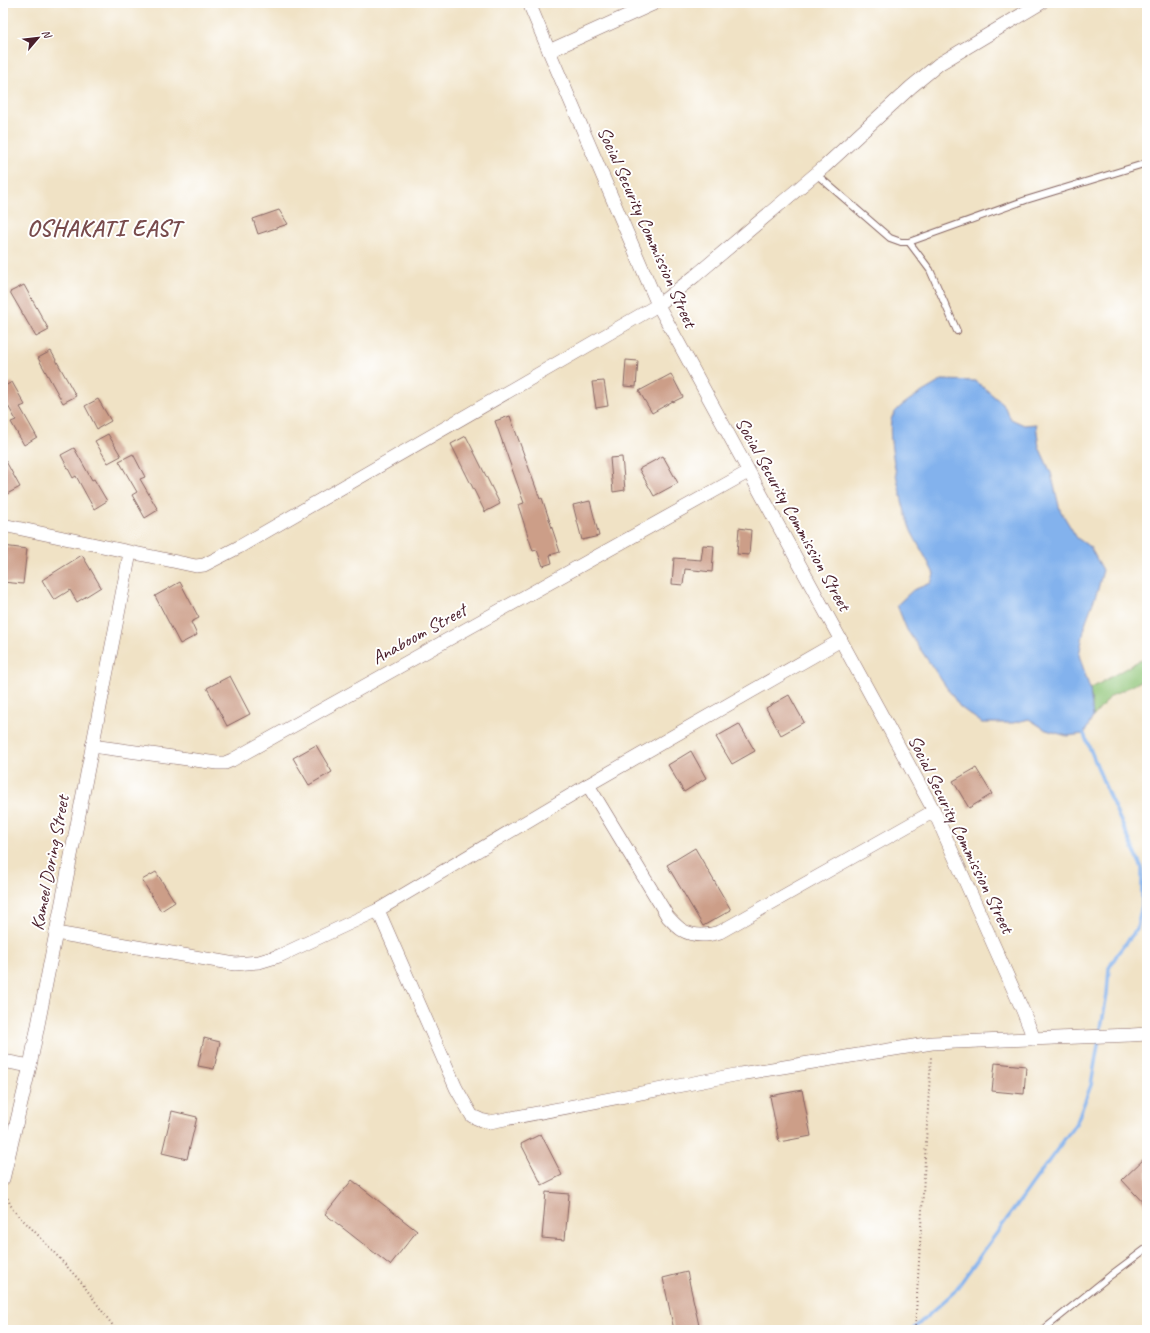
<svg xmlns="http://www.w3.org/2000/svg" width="1150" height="1333" font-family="Caveat,sans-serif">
	<rect width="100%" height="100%" fill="#fff"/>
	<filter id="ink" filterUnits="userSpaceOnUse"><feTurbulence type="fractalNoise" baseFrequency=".025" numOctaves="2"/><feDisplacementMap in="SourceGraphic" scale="8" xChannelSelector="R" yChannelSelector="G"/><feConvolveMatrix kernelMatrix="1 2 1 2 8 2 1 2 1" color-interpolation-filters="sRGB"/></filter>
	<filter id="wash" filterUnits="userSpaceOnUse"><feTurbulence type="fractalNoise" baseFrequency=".012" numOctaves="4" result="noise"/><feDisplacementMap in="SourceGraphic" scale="16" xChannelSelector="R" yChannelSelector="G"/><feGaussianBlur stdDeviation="0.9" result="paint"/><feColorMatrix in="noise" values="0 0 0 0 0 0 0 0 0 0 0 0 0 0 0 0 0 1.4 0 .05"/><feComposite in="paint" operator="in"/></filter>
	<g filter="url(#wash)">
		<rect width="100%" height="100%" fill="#f0e2c5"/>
		<polygon fill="#8ec476" stroke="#6c7250" points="1147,656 1147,678 1111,696 1093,717 1090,689"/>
		<path fill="#83b2ed" stroke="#66688c" d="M 942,380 L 976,381 L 1003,404 L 1011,419 L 1024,425 L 1036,424 L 1039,447 L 1051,473 L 1060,510 L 1077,538 L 1090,547 L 1103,570 L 1098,589 L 1086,621 L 1079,655 L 1090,689 L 1093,717 L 1084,734 L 1067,736 L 1046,730 L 1029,719 L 1013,723 L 982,723 L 960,707 L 907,630 L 897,605 L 913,590 L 931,583 L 934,574 C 927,559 918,545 911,531 C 904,514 883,429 893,415 C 901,402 929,389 942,380 Z"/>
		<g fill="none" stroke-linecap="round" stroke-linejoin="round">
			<polyline stroke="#83b2ed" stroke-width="3.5" points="912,1330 954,1292 1077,1122 1091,1085 1107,994 1109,968 1118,953 1137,929 1142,905 1142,868 1108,793 1084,734"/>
		</g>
		<g id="blocks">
			<g fill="#cc9e88">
				<polygon points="279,210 288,224 258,234 253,219"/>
				<polygon points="24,285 49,330 36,337 10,292"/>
				<polygon points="51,351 76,396 63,403 38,358"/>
				<polygon points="626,360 638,361 636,387 624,386"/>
				<polygon points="671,374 683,397 673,402 673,401 652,413 639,391"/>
				<polygon points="604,381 608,406 596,408 592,382"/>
				<polygon points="12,382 25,405 20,407 37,437 24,445 11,422 16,420 3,397 3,387"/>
				<polygon points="98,399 111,421 97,429 85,406"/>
				<polygon points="510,416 540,499 542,498 560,552 550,555 552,563 543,566 537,550 533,551 518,505 524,503 495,421"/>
				<polygon points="108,434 121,456 108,463 95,441"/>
				<polygon points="466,436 500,504 485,512 451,444"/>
				<polygon points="74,448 92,480 94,479 107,501 94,509 76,476 73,478 61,455"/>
				<polygon points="133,454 145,477 140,479 158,510 145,518 132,495 137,492 119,461"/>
				<polygon points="3,456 20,487 7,494 3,488"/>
				<polygon points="663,456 678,483 654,496 639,469"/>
				<polygon points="622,457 625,490 613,492 610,458"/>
				<polygon points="590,501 599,536 582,540 573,505"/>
				<polygon points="739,528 751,530 749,555 737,554"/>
				<polygon points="703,545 714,546 712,572 685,569 683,585 672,584 674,558 701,560"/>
				<polygon points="3,546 27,549 23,584 3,582"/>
				<polygon points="82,555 101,587 77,602 70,590 54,600 42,580"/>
				<polygon points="180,582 199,618 191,622 197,635 180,644 155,596"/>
				<polygon points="230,676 250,714 227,726 207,688"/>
				<polygon points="789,695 804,722 781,735 766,708"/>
				<polygon points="739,724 755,751 732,764 716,737"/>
				<polygon points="316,745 332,772 309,785 293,758"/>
				<polygon points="691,751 706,778 684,792 668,765"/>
				<polygon points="976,768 992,794 969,808 953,781"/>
				<polygon points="695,848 731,910 703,926 667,865"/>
				<polygon points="156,872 175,902 161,911 142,880"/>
				<polygon points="204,1038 220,1042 214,1069 198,1066"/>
				<polygon points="995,1063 1026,1066 1024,1094 992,1091"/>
				<polygon points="802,1090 811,1136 779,1142 770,1096"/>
				<polygon points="172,1111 197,1117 187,1159 162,1153"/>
				<polygon points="541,1134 562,1175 542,1185 521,1144"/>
				<polygon points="1147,1156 1147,1207 1122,1180"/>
				<polygon points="352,1180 417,1231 390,1265 325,1214"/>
				<polygon points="546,1192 569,1194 565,1240 542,1238"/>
				<polygon points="687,1272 700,1330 674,1330 663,1278"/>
			</g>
		</g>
	</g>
	<g filter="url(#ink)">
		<use href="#blocks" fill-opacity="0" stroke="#846361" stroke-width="1"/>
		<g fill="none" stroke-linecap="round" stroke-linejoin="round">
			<g stroke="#846361" stroke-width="8">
				<g id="lane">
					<polyline points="816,174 890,238 901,242 909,242 1026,200 1147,163"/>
					<polyline points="909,242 930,270 957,331"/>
					<polyline points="1043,1330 1111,1275 1147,1248"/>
				</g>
			</g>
			<g stroke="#846361" stroke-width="14">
				<g id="street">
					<polyline points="529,3 549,51 658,305 934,811 1023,1011 1034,1039"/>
					<polyline points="549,51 655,3"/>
					<polyline points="3,525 196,566 204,565 239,547 658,305 695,276 824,167 911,87 939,64 1041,3"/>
					<polyline points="92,746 217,763 225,763 232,760 748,472"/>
					<path d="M 588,785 L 668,917 C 672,921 677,927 682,930 C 694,937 707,936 720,932 L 934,811"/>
					<polyline points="378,910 456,1088 472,1116 481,1120 490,1122 740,1074 932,1043 1131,1035 1147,1034"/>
					<polyline points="56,933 235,964 259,962 279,956 378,910 588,785 841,640"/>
					<polyline points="3,1061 30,1066"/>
					<polyline points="3,1179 30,1066 130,553"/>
				</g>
			</g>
			<g stroke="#846361" stroke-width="2" stroke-dasharray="1 3" stroke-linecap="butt">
				<polyline points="4,1191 13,1210 40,1237 81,1282 116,1330"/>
				<polyline points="915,1330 931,1056"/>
			</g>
			<use href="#lane" stroke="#fff" stroke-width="6"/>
			<use href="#street" stroke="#fff" stroke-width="13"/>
		</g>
	</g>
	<g text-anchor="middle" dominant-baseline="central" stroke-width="4" stroke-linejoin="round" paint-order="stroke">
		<g font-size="19" fill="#4a1f2b" stroke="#fff">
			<text transform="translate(647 227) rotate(66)">Social Security Commission Street</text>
			<text transform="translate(793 514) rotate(61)">Social Security Commission Street</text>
			<text transform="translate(419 634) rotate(-29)">Anaboom Street</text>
			<text transform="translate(961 834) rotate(64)">Social Security Commission Street</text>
			<text transform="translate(50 863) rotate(-79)">Kameel Doring Street</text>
		</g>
		<g font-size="23" font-weight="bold" letter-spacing="1" fill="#784b4c" stroke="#fff">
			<text x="104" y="228">OSHAKATI EAST</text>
		</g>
	</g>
	<rect width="1150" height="1333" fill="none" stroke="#fff" stroke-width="16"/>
	<g transform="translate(38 38) rotate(62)" stroke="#ffffff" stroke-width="3" paint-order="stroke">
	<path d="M0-3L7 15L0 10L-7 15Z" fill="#4a1f2b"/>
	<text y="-6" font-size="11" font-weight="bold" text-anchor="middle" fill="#4a1f2b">N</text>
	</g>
</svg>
